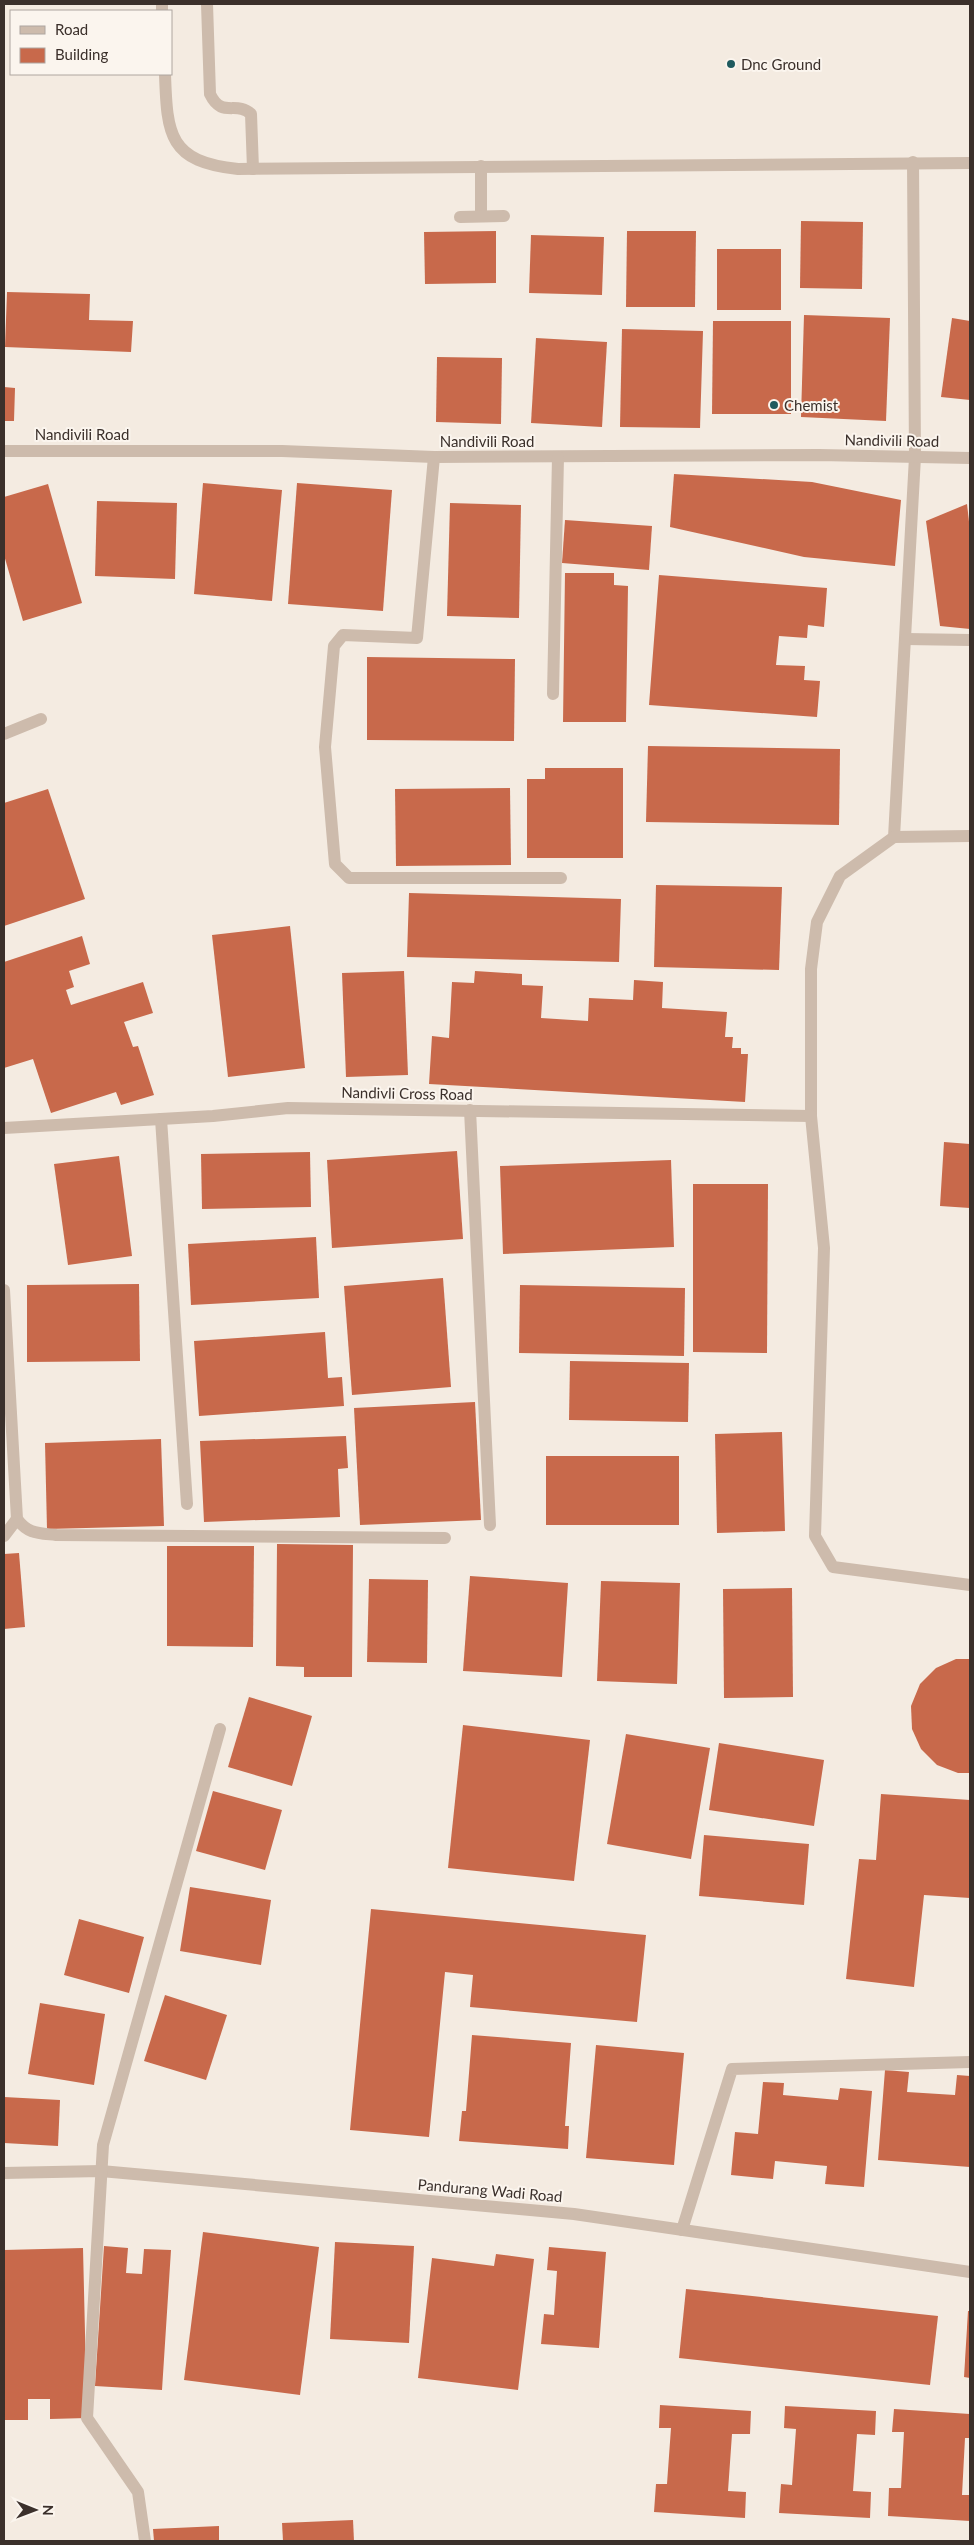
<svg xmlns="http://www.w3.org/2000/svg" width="974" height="2545" font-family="Lato,sans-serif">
	<rect width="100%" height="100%" fill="#f4ebe1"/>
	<g fill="#c8694b">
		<polygon points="801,221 863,222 862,289 800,288"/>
		<polygon points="496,231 496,283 425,284 424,232"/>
		<polygon points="627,231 696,231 695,307 626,307"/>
		<polygon points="531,235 604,237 602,295 529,293"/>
		<rect x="717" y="249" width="64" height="61"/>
		<polygon points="7,292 90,294 89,320 133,321 131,352 5,347"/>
		<polygon points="804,315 890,318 886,421 801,417"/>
		<polygon points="952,318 970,321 970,400 941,397"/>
		<polygon points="713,321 791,321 791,414 712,414"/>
		<polygon points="622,329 703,331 700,428 620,427"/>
		<polygon points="536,338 607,342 602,427 531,423"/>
		<polygon points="437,357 502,358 501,424 436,422"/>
		<polygon points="4,387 15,388 14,421 4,421"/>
		<polygon points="674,474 812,482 901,500 895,566 804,557 670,527"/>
		<polygon points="203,483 282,490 272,601 194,594"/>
		<polygon points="297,483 392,490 383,611 288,604"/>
		<polygon points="48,484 82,603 23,621 4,555 4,497"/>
		<polygon points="97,501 177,503 175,579 95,576"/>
		<polygon points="450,503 521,505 519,618 447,616"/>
		<polygon points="967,504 970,530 970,629 940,626 926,521"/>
		<polygon points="565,520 652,526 649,570 562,563"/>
		<polygon points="565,573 614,573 614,585 628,586 626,722 563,722"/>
		<polygon points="659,575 827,588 824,627 808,625 807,638 779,636 776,665 805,666 804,680 820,681 817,717 649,705"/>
		<polygon points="367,657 515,659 514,741 367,740"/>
		<polygon points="648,746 840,749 839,825 646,822"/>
		<polygon points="545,768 623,768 623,858 527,858 527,779 545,779"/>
		<polygon points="510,788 511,865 396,866 395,789"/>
		<polygon points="48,789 85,899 4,926 4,803"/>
		<polygon points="656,885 782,887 779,970 654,967"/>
		<polygon points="409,893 621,899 619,962 407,957"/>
		<polygon points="290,926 305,1068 228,1077 212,935"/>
		<polygon points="82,936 90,964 69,971 74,987 66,990 71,1005 143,982 153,1013 124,1022 133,1047 138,1046 154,1095 121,1105 116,1092 51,1113 33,1059 4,1068 4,962"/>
		<polygon points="404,971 408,1075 346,1077 342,973"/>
		<polygon points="475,971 522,974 522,985 543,986 541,1018 588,1021 589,998 633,1000 634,980 663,982 662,1008 727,1012 725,1037 733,1037 732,1048 741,1048 741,1054 748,1054 745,1102 429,1084 432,1036 449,1038 452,982 474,983"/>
		<polygon points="944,1142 970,1144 970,1208 940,1206"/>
		<polygon points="457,1151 463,1239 332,1248 327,1160"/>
		<polygon points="310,1152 311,1207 202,1209 201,1154"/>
		<polygon points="119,1156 132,1256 68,1265 54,1164"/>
		<polygon points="671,1160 674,1247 503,1254 500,1166"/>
		<polygon points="693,1184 768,1184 767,1353 693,1352"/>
		<polygon points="316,1237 319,1298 191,1305 188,1244"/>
		<polygon points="443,1278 451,1387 352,1395 344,1286"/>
		<polygon points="139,1284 140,1361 27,1362 27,1285"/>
		<polygon points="520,1285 685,1288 684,1356 519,1353"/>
		<polygon points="325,1332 328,1378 342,1377 344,1406 199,1416 194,1341"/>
		<polygon points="570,1361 689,1363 688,1422 569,1420"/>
		<polygon points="475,1402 481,1520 360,1525 354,1408"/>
		<polygon points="782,1432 785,1531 717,1533 715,1434"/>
		<polygon points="346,1436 348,1468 338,1469 340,1517 204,1522 200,1441"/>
		<polygon points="161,1439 164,1526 47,1529 45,1443"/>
		<rect x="546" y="1456" width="133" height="69"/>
		<polygon points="277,1544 353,1545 352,1677 304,1677 304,1667 276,1666"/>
		<polygon points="167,1546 254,1546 253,1647 167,1646"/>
		<polygon points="19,1553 25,1627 4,1629 4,1554"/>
		<polygon points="470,1576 568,1583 562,1677 463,1671"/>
		<polygon points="369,1579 428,1580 427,1663 367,1662"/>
		<polygon points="601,1581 680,1583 677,1684 597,1681"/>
		<polygon points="792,1588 793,1697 724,1698 723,1589"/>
		<polygon points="956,1659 970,1659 970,1773 958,1773 937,1765 921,1749 912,1729 911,1706 920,1684 936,1668"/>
		<polygon points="249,1697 312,1716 292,1786 228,1767"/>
		<polygon points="463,1725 590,1740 574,1881 448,1868"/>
		<polygon points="626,1734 710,1748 691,1859 607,1844"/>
		<polygon points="719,1743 824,1760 814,1826 709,1810"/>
		<polygon points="213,1791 282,1810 265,1870 196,1851"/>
		<polygon points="881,1794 970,1800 970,1898 924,1895 914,1987 846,1979 859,1859 876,1860"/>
		<polygon points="704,1835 809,1844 804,1905 699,1896"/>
		<polygon points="190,1887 271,1900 261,1965 180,1951"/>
		<polygon points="371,1909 646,1935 637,2022 470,2007 473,1975 445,1972 429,2137 350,2130"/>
		<polygon points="79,1919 144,1937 129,1993 64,1975"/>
		<polygon points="165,1995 227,2015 206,2080 144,2061"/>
		<polygon points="40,2003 105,2014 94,2085 28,2074"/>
		<polygon points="472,2035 571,2043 565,2126 569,2126 568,2149 459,2141 462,2111 466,2111"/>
		<polygon points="596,2045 684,2053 674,2165 586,2158"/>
		<polygon points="885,2070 909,2072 907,2092 955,2095 957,2075 970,2076 970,2167 878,2160"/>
		<polygon points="763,2082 784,2083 783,2095 838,2100 840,2088 872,2091 864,2187 825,2184 827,2166 775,2161 773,2179 731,2175 735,2132 758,2134"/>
		<polygon points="4,2097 60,2100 58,2146 4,2143"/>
		<polygon points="203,2232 319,2247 300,2395 184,2380"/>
		<polygon points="335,2242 414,2246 409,2343 330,2339"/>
		<polygon points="104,2246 128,2248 126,2273 142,2274 144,2249 171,2250 162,2390 95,2386"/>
		<polygon points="549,2247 606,2252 599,2348 541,2344 544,2314 554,2315 557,2271 547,2270"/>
		<polygon points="83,2248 87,2418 50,2419 50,2399 28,2399 28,2420 4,2420 4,2250"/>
		<polygon points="496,2254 534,2259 518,2390 418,2378 432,2258 494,2266"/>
		<polygon points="686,2289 938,2316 930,2385 679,2358"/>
		<polygon points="968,2311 970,2311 970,2378 964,2377"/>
		<polygon points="660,2405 751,2411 750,2434 732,2434 728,2491 746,2492 745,2518 654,2512 656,2484 667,2484 671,2428 659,2428"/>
		<polygon points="785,2406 876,2411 875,2435 857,2434 853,2491 871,2492 870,2518 779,2513 781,2484 792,2485 796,2429 784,2428"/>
		<polygon points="894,2409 970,2414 970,2438 965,2438 962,2495 970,2495 970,2521 888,2516 889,2488 901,2488 904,2432 892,2432"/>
		<polygon points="353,2520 354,2541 283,2541 282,2523"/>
		<polygon points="219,2526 219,2541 154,2541 153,2529"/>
	</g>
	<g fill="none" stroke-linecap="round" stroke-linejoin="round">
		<g stroke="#cdbbac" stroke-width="12">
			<polyline points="162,4 162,11"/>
			<path d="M 207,4 L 210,94 C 222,119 236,100 251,114 L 253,169"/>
			<path d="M 165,74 C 167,135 169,162 238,169 L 970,163"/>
			<polyline points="913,162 915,457 894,837 840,876 817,922 811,969 811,1116 824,1248 815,1536 833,1567 970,1585"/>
			<polyline points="481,166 481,216"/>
			<polyline points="460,217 504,216"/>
			<polyline points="4,451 282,451 434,457 819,455 970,458"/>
			<polyline points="434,457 417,638 343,635 334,646 325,747 335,864 349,878 561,878"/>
			<polyline points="906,639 970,640"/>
			<polyline points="553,694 558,457"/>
			<polyline points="4,734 41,719"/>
			<polyline points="894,837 970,836"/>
			<polyline points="470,1110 490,1525"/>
			<polyline points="161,1119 187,1504"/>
			<polyline points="4,1128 213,1116 288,1108 811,1116"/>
			<path d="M 4,1290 L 17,1519 C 28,1534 38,1533 56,1535 L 445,1538"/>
			<polyline points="4,1536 17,1519"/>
			<polyline points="4,2173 101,2171 574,2214 970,2272"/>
			<polyline points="682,2230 732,2069 970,2062"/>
			<polyline points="145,2541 138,2492 87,2418 103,2145 220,1729"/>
		</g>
	</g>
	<g fill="#1f5a5e" stroke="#fbf5ee" stroke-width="2">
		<circle cx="731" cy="64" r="5"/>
		<circle cx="774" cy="405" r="5"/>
	</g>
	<g text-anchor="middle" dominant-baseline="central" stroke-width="4" stroke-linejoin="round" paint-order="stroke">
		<g font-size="15" fill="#3b302b" stroke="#fbf5ee" text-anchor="start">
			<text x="741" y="64">Dnc Ground</text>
			<text x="784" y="405">Chemist</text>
		</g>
		<g font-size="15" fill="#3b302b" stroke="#fbf5ee">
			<text x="82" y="434">Nandivili Road</text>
			<text transform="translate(892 440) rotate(1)">Nandivili Road</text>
			<text x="487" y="441">Nandivili Road</text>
			<text transform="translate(407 1093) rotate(1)">Nandivli Cross Road</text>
			<text transform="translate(490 2190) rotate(5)">Pandurang Wadi Road</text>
		</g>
	</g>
	<rect width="974" height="2545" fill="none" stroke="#3b302b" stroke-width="10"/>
	<rect x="10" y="10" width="162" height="65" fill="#fbf5ee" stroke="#aea6a0"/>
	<rect x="20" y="26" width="25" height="8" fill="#cdbbac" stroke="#aea6a0"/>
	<text x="55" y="35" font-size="15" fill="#3b302b">Road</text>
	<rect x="20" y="48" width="25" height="15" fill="#c8694b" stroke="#aea6a0"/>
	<text x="55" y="60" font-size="15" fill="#3b302b">Building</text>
	<g transform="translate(35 2510) rotate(91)" stroke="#fbf5ee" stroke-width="4" paint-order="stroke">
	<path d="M0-4L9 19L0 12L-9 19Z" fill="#3b302b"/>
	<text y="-8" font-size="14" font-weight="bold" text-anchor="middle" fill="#3b302b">N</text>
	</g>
</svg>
